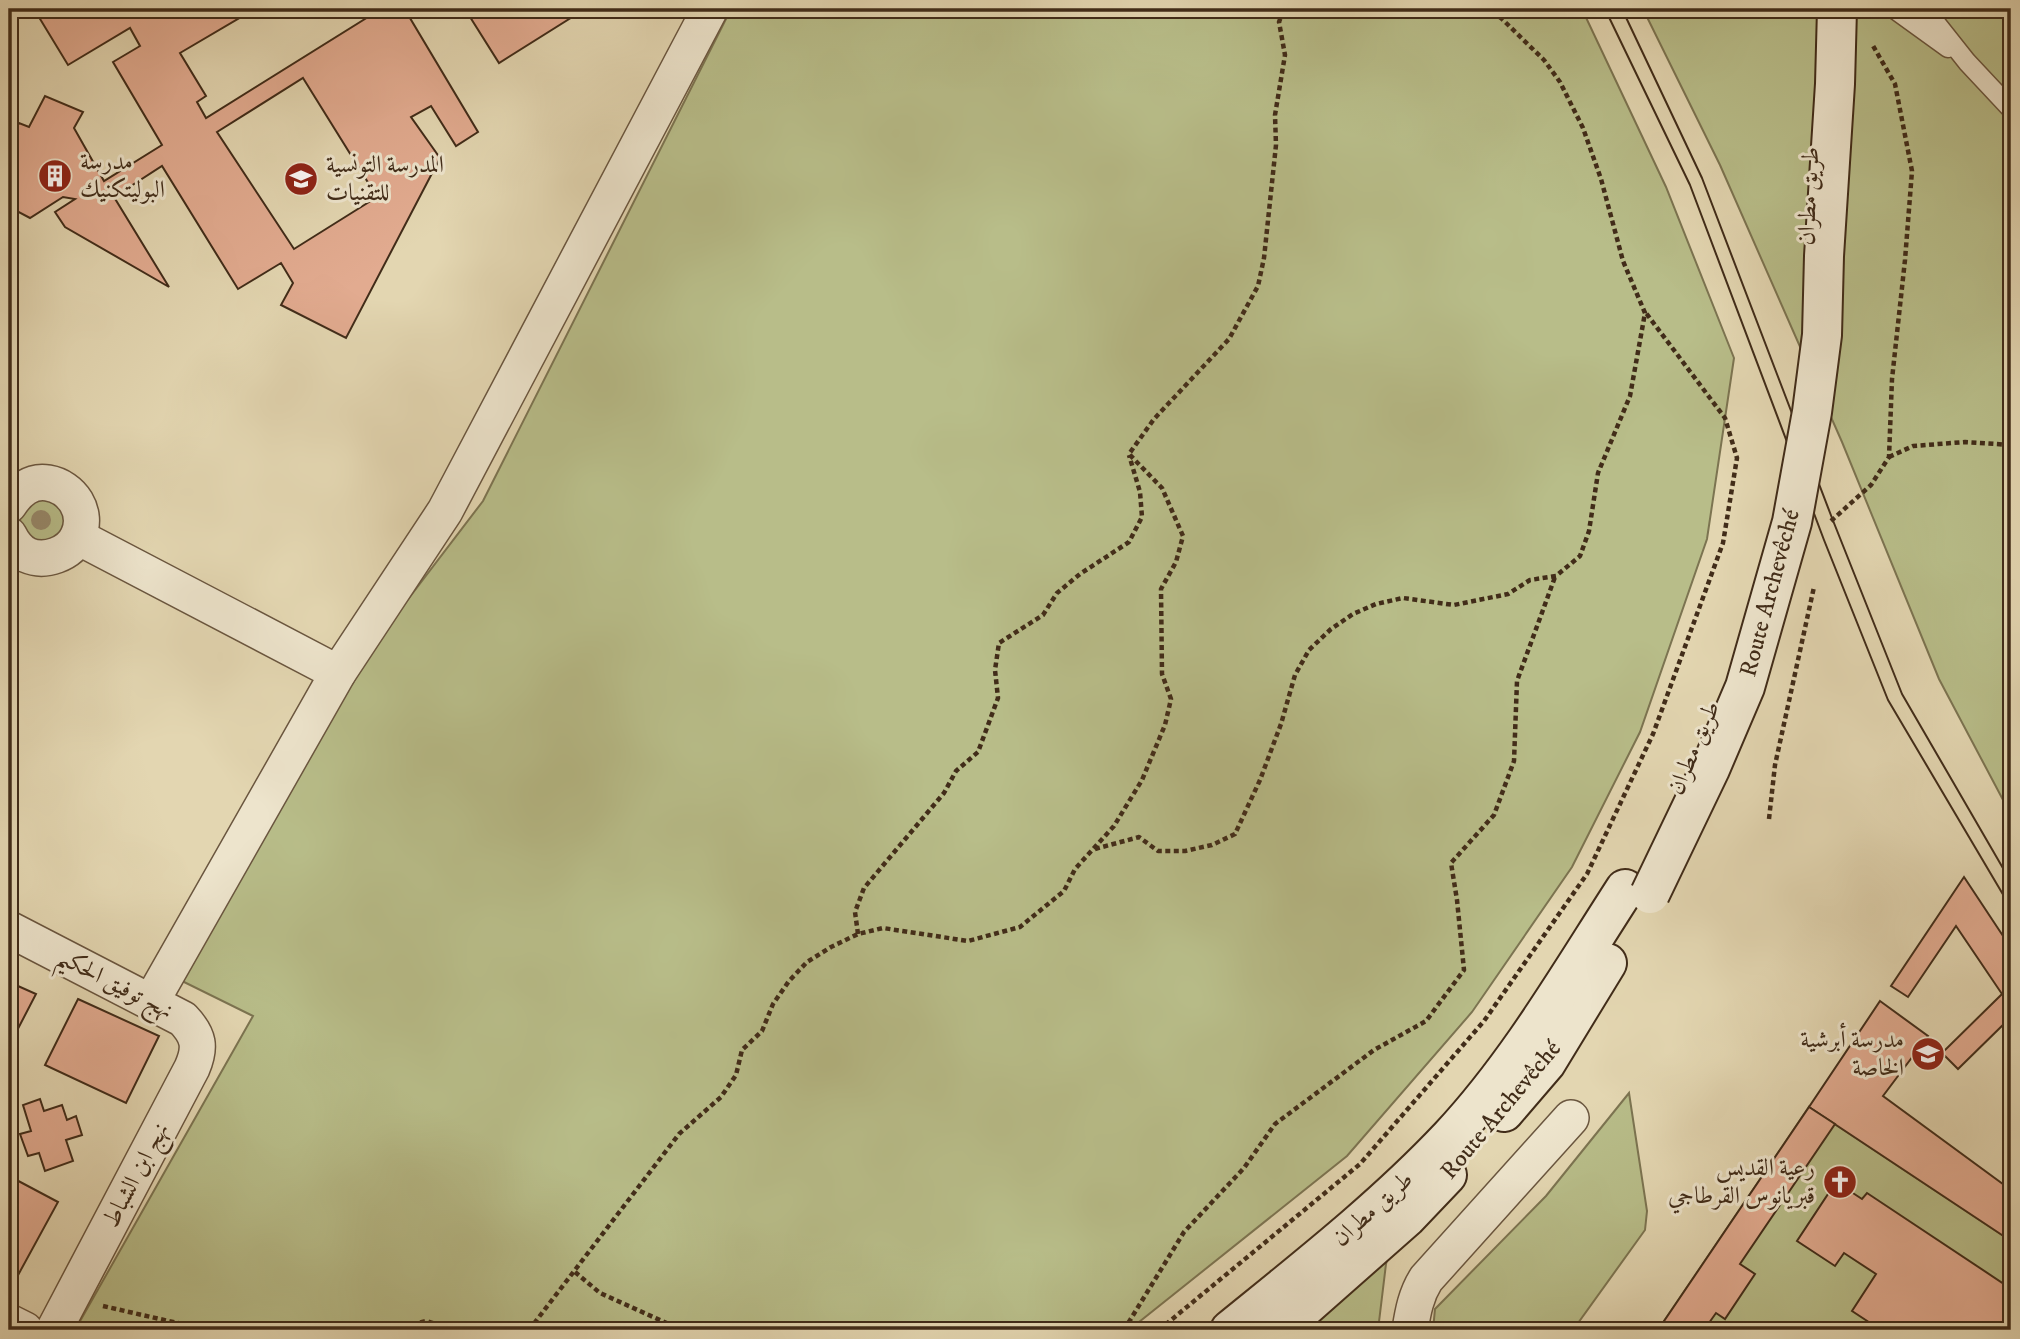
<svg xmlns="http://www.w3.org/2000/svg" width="2020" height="1339" font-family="'IM FELL DW Pica',Amiri,serif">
	<rect width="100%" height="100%" fill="#e3d6b1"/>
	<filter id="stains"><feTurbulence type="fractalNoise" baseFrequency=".00286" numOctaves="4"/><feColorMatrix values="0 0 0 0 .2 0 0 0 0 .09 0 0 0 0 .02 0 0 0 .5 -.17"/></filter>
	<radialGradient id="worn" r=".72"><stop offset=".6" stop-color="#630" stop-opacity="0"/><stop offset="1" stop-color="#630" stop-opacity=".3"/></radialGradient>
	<g fill="#b8bd89" stroke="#7c7451" stroke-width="2">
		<polygon points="731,9 1582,9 1666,187 1734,358 1707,539 1640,732 1572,867 1472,1012 1347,1156 1129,1330 75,1330 253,1016 182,981 367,653 483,501"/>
		<polygon points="1643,9 2011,9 2011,815 1939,679 1842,442 1720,165"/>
		<path d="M 35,499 L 53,500 L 64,513 L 64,530 L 50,542 L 33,541 C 15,522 16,517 35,499 Z"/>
		<polygon points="1629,1093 1647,1211 1645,1230 1573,1330 1433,1330 1435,1309 1546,1196"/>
		<polygon points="1809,1107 2011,1241 2011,1330 1658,1330"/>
		<polygon points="1395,1228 1386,1264 1378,1330 1276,1330"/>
	</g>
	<g fill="#e2ab90" stroke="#412c19" stroke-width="2" fill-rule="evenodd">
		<path d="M 34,9 L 237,9 L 241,17 L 180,53 L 206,96 L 197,102 L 206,118 L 381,9 L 414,9 L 407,13 L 478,132 L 456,146 L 431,106 L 411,117 L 440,158 L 346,338 L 281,305 L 293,283 L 281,263 L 238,289 L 162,166 L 114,197 L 169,287 L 65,227 L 55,212 L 75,199 L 63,197 L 30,218 L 9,207 L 9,143 L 19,123 L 29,127 L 45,96 L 83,112 L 74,128 L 104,181 L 162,145 L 113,62 L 140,46 L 130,28 L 68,65 ZM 303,78 L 377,197 L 294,249 L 217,132 Z"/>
		<polygon points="465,9 585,9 499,63"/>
		<polygon points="1964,877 2011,948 2011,1017 1958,1069 1942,1053 2002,994 1956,926 1908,997 1891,986"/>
		<polygon points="9,982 36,994 9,1046"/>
		<polygon points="78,999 159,1036 126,1103 45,1065"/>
		<polygon points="1880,1001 1928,1036 1883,1096 2011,1190 2011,1241 1809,1107"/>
		<polygon points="40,1099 44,1111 62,1105 67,1120 76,1116 82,1135 66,1140 73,1161 45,1171 39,1153 28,1156 20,1134 31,1131 23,1105"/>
		<polygon points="1809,1107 1835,1124 1740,1264 1755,1274 1725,1319 1716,1313 1704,1330 1695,1329 1694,1330 1658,1330"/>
		<polygon points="9,1176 58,1202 17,1277 9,1272"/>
		<polygon points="1836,1182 1862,1199 1867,1193 2004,1284 2011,1272 2011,1330 1881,1330 1852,1311 1876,1274 1844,1253 1835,1266 1797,1241"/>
	</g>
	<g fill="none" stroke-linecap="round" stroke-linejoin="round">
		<g stroke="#6a563f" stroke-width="21">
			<g id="lane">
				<polyline points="1894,9 1948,48"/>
				<polyline points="1925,9 1967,62 2011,109"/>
			</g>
		</g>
		<g stroke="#6a563f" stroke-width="38">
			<g id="street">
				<path d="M 9,505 C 18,491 31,480 48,483 C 72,487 89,512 78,536 C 70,554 45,563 27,555 C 19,551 13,543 9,535"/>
				<polyline points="78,537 338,673"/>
				<path d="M 9,929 L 183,1019 C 199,1036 201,1047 192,1068 L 54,1330"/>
				<polyline points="151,1002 338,673 445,511 710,9"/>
				<polyline points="9,1322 25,1330"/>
				<path d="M 1410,1330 C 1413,1311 1416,1295 1426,1279 L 1571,1118"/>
			</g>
		</g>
		<g stroke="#412c19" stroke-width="42">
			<g id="secondary">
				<polyline points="1504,1112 1546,1063 1607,963"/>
				<path d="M 1230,1330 C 1305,1269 1383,1208 1450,1137 C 1519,1063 1570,974 1625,889"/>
				<polyline points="1279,1330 1407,1217 1447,1175"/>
			</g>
		</g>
		<g stroke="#412c19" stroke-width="4.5" stroke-dasharray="5 3.5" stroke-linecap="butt">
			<polyline points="1889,457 1913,446 1965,442 2011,445"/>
			<polyline points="1831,521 1871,485 1889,457 1892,379 1905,260 1912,171 1895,84 1872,44"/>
			<polyline points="1769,819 1775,765 1814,587"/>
			<polyline points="1095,849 1139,837 1158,851 1185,851 1212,845 1235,834 1260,780 1281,724 1295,675 1309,650 1331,629 1353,614 1376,604 1403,598 1454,605 1508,594 1530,580 1556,576 1580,556 1589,531 1598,473 1630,396 1645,313 1623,261 1601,179 1583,128 1560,82 1544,60 1501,18 1487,9"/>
			<polyline points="858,934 855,912 864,888 944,793 956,771 978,752 998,698 995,670 999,643 1043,615 1057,593 1080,574 1129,542 1142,517 1140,492 1129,455"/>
			<polyline points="575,1272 600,1293 682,1330"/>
			<polyline points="103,1306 208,1330"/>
			<polyline points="387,1330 426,1321 457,1330"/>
			<polyline points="529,1330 679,1134 721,1097 736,1075 742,1050 762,1031 773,1004 789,981 807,962 831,947 858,934 883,928 968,941 1020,927 1064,891 1075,869 1114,826 1142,780 1165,725 1171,699 1162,674 1161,589 1176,562 1183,536 1162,488 1129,454 1154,419 1229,339 1258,286 1264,258 1276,145 1275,115 1285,55 1279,22 1284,9"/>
			<polyline points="1124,1330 1184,1232 1244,1168 1275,1124 1374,1050 1426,1021 1464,970 1457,900 1451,863 1494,815 1514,761 1517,681 1555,577"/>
			<polyline points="1159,1330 1360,1164 1484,1021 1587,874 1653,734 1723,543 1737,458 1725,418 1646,313"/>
		</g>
		<use href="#lane" stroke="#ede4cc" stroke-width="18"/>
		<use href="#street" stroke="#ede4cc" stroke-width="35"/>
		<use href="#secondary" stroke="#ede4cc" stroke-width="38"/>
		<g stroke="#412c19" stroke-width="2">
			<polyline points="1605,9 1690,185 1824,540 1888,700 2011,908"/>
			<polyline points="1622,9 1702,178 1832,518 1902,694 2011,882"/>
		</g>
		<g stroke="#412c19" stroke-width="42" stroke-linecap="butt">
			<polyline id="secondary-bridge" points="1650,894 1710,769 1745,687 1792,522 1812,412 1822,335 1824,256 1835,84 1837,9"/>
		</g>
		<use href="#secondary-bridge" stroke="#ede4cc" stroke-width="38"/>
	</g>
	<circle fill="#97886a" cx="41" cy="520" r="10"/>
	<defs>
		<g id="building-disc" transform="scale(1.75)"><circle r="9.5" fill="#8f2418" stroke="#ede4cc"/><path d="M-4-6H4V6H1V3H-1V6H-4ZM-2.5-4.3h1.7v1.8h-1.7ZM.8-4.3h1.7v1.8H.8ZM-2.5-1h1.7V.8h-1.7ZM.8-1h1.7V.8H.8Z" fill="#fff"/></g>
		<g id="university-disc" transform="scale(1.75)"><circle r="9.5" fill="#8f2418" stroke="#ede4cc"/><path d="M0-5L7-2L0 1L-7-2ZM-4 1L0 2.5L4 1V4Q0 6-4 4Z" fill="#fff"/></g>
		<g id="school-disc" transform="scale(1.75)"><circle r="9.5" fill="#8f2418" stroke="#ede4cc"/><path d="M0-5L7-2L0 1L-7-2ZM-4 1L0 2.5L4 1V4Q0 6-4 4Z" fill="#fff"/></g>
		<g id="church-disc" transform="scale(1.75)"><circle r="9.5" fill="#8f2418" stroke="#ede4cc"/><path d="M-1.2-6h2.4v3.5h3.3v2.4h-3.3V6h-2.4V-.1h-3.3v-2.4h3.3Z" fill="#fff"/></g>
	</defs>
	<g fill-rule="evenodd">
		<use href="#building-disc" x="55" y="176"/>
		<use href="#university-disc" x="301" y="179"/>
		<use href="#school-disc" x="1928" y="1054"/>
		<use href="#church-disc" x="1840" y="1182"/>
	</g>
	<g text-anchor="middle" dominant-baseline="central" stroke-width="6" stroke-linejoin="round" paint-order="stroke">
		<g font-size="24" fill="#412c19" stroke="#ede4cc" text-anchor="start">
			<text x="80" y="162">مدرسة<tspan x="80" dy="28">البوليتكنيك</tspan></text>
			<text x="326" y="165">المدرسة التونسية<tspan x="326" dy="28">للتقنيات</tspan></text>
			<text x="1904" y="1040" text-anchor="end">مدرسة أبرشية<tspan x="1904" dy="28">الخاصة</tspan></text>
			<text x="1815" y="1168" text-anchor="end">رعية القديس<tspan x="1815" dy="28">قبريانوس القرطاجي</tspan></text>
		</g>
		<g font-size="24" fill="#412c19" stroke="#ede4cc">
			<text transform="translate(1809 196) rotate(-87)">طريق مطران</text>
			<text transform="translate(1770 593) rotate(-75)">Route Archevêché</text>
			<text transform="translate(1694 748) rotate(-67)">طريق مطران</text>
			<text transform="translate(115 984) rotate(27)">نهج توفيق الحكيم</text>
			<text transform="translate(1501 1110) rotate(-50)">Route Archevêché</text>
			<text transform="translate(136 1175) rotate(-62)">نهج ابن الشباط</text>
			<text transform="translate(1373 1209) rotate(-42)">طريق مطران</text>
		</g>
	</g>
	<rect width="2020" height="1339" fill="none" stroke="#e3d6b1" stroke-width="35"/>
	<rect x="10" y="10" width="1999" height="1318" fill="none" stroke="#412c19" stroke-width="3.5"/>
	<rect x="18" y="18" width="1985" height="1304" fill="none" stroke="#412c19" stroke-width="2"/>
	<rect width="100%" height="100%" filter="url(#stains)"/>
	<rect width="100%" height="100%" fill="url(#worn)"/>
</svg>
